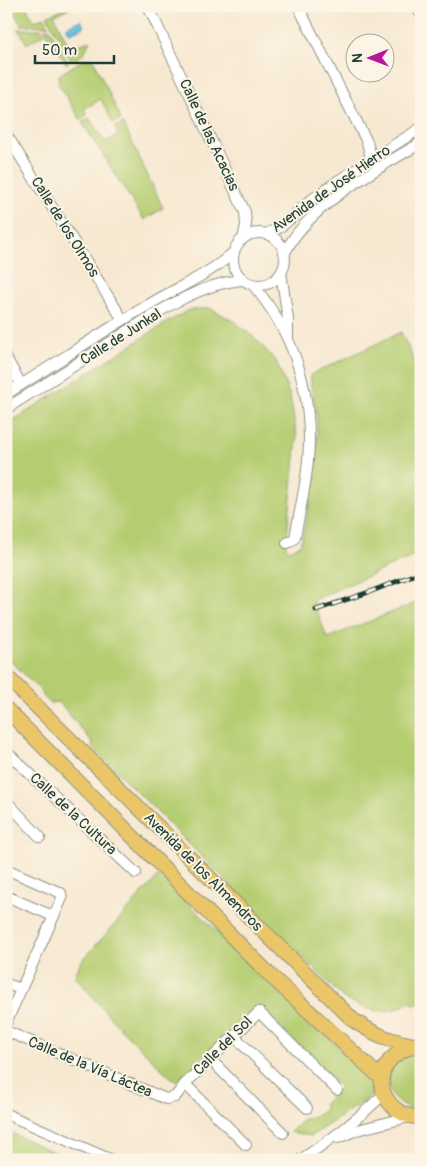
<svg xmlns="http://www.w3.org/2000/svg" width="427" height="1166" font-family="Pangolin,sans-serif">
	<rect width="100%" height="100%" fill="#fcf5e5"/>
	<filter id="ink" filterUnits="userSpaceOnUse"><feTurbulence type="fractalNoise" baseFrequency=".02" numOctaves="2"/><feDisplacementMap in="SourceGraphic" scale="10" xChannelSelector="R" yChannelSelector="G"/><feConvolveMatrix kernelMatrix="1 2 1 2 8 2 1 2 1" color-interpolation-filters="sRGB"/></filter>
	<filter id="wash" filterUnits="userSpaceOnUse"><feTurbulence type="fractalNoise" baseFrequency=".0096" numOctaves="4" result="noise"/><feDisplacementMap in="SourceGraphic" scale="20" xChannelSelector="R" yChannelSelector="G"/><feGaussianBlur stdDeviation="1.12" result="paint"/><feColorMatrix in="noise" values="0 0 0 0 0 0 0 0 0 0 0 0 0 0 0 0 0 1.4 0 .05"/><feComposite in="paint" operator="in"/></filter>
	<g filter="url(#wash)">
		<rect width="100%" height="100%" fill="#f7e8d1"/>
		<g fill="#b5cd71" stroke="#6a8552">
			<polygon points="9,6 26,6 34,21 44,17 49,26 22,25"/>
			<path d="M 69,6 L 70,8 L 54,15 L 70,49 L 90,40 C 86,50 82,61 70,59 L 47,16 Z"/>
			<polygon points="18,29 41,29 44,34 27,44"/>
			<polygon points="44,29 50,29 68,63 66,64"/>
			<polygon points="84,59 93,59 121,119 113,123 101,99 84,109 87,115 80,119 58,83 59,75"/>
			<polygon points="89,118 105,142 118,135 115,127 123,123 163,208 144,220 82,122"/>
			<path d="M 209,308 L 232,320 L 255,338 L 276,361 L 290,396 L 297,438 L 286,547 L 289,550 L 300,545 C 310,510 318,457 317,421 C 316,406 311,391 310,375 L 401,332 L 421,376 L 421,553 L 313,600 L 327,638 L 421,601 L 421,1004 L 413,1004 L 410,1002 C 384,1018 366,1010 342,997 L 92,747 L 93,743 L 59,702 L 50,703 L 43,696 L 43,693 L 6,656 L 6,425 L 166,323 L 189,310 Z"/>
			<polygon points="159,875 287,999 371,1077 373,1086 370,1097 311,1136 290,1132 302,1120 318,1115 326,1108 323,1105 340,1087 262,1008 257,1007 252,1009 177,1081 169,1076 116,1024 75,976 80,963"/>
			<path d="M 416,1053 L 421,1054 L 421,1110 C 381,1110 376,1060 416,1053 Z"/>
			<polygon points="6,1131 72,1160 10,1160 6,1158"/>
		</g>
		<polygon fill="#5fbbdd" stroke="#3f7c88" points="81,20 84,27 70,33 67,31 67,26"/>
	</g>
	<g filter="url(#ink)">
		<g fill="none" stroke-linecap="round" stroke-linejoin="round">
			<g stroke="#8b9282" stroke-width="12">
				<g id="minor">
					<polyline points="148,6 245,212 246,225 243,239"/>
					<polyline points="298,6 367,142 370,154 369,160"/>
					<polyline points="416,6 421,14"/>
					<polyline points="6,134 123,320"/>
					<circle cx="259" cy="259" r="26"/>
					<polyline points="266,234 282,226 311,200 336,182 421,128"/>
					<path d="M 285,253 C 306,207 378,168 421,143"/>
					<polyline points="281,273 288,319 288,339"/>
					<path d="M 253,285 C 290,329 309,381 309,439 C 309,472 301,505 295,537 L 292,541 L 287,543"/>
					<polyline points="6,358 21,384"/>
					<path d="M 6,394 C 52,366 97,335 143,308 C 173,289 208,276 234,252"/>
					<path d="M 6,409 C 38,388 71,368 103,347 C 142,322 196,283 243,280"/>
					<polyline points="6,754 10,755 136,873"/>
					<polyline points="6,801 40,837"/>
					<polyline points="6,869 61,893 62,898 6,1023"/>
					<polyline points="6,896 53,916"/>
					<polyline points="6,984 21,989"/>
					<polyline points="6,1031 166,1099 175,1097 185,1084 259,1012 337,1090"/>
					<polyline points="234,1036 307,1108"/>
					<polyline points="210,1059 283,1133"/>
					<polyline points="185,1084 246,1145"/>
					<polyline points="6,1114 112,1160"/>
					<polyline points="338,1138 357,1130 409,1117"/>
					<path d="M 300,1160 C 330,1141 358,1119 384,1094"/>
				</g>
			</g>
			<g stroke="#8b9282" stroke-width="16">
				<g id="major">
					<path d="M 6,676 L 353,1020 C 377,1036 392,1042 421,1046"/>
					<polyline points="6,709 271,976 382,1079"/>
					<path d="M 414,1045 C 406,1049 396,1053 390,1060 C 369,1084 391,1119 421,1117"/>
				</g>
			</g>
			<use href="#minor" stroke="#fff" stroke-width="10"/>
			<use href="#major" stroke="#ebc669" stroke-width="14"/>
			<g stroke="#1f3d34" stroke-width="5">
				<polyline id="rail" points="316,610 372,591 421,572"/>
			</g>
			<use href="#rail" stroke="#fcf5e5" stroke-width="3" stroke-dasharray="9" stroke-linecap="butt"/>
		</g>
	</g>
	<g text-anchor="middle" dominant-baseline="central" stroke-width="4" stroke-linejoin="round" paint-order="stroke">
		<g font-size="15" fill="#1f3d34" stroke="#fcf5e5">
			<text transform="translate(209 135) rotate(65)">Calle de las Acacias</text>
			<text transform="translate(331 189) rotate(-35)">Avenida de José Hierro</text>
			<text transform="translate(65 227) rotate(58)">Calle de los Olmos</text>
			<text transform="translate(121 337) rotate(-32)">Calle de Junkal</text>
			<text transform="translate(73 814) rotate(43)">Calle de la Cultura</text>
			<text transform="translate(203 872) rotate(45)">Avenida de los Almendros</text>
			<text transform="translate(223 1046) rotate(-45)">Calle del Sol</text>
			<text transform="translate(90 1067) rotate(23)">Calle de la Vía Láctea</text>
		</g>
	</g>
	<rect width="427" height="1166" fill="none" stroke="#fcf5e5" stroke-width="25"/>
	<g transform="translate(370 58) rotate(269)"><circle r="24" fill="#fcf5e5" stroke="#a4ab9e"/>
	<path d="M0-4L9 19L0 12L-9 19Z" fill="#b5179e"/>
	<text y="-8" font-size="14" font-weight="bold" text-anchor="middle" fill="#1f3d34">N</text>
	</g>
	<path d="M35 55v8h79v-8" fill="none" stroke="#1f3d34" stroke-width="2.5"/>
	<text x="42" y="55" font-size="15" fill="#1f3d34" stroke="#fcf5e5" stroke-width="4" paint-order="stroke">50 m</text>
</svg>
